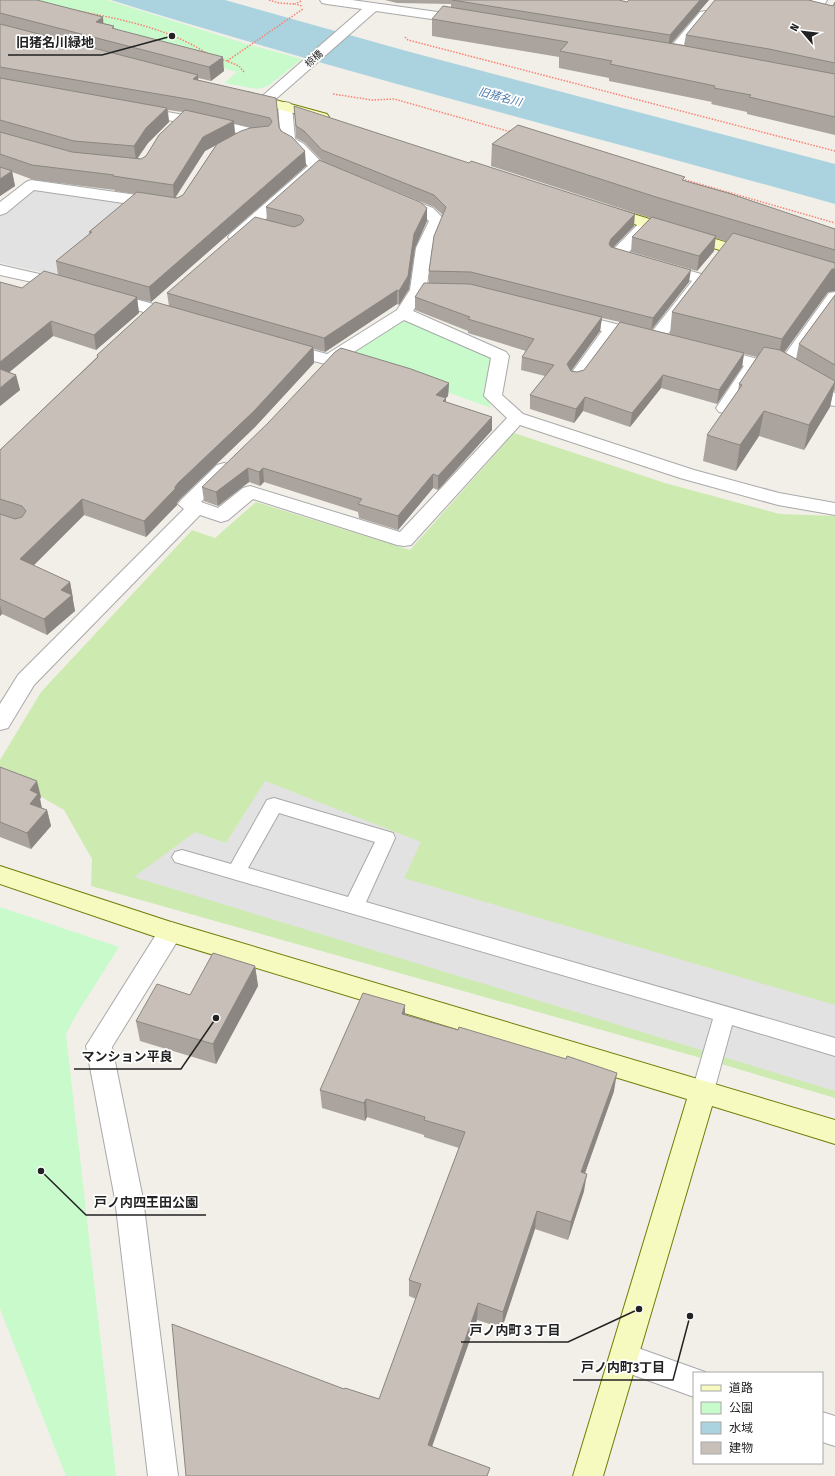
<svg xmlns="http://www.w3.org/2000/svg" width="835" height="1476" font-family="'Fira Sans Condensed','Noto Sans JP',sans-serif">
	<rect width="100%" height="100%" fill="#f2efe9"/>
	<polygon fill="#cdebb0" points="514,433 665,483 780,514 835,516 835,1098 701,1058 91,886 92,859 64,810 0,773 0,760 41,692 192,530 215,538 256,502 410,550"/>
	<g fill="#c8facc">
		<polygon points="16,0 107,0 250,45 302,59 268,86 257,89 224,83 237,72 142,45"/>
		<polygon points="401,318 493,359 484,388 491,408 348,356"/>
		<polygon points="0,907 119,947 76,1015 66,1034 116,1476 66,1476 0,1309"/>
	</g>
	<g fill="#e2e2e2">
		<polygon points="31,189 138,204 55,275 0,263 0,212"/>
		<polygon points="265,781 421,842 404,878 835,1005 835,1091 134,877 195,832 226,843"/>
	</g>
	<path fill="#aad3df" d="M 111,0 L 225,0 L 410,52 L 835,164 L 835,204 C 594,136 350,75 111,0 Z"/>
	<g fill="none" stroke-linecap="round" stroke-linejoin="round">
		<g stroke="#a9a9a9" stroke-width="2">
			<path id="lane" d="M 274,798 L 393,833 L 395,838 L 366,902 L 835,1038 L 835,1056 L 732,1025 L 714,1091 L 711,1098 L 703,1100 L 695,1098 L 692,1091 L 713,1019 L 175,862 L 172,857 L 175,852 L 182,850 L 231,864 L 267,800 ZM 279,813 L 375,842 L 348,897 L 248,868 Z"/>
		</g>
		<g stroke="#a9a9a9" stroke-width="2">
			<g id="street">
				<polygon points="320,0 352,0 466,16 471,17 473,20 471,23 466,24 376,11 270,104 265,105 260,104 258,101 260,98 362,9 327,4 322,3"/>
				<polygon points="813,0 827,0 823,7 803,13 786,11 784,8 786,5 802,5"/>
				<polygon points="705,11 710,12 712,15 710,18 677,57 672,58 667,57 665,54 667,51 700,12"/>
				<polygon points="285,102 290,103 292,106 295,139 304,144 325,166 242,240 236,242 230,240 228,237 230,234 308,166 294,150 283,144 281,141 278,106 280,103"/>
				<polygon points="139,107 235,124 277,135 279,138 277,141 272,142 234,132 134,114 132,111 134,108"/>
				<polygon points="31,180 158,198 163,200 166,203 163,206 158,208 34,190 6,213 0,215 0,202 26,182"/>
				<polygon points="399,195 433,208 445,220 432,248 427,285 454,286 456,290 454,294 423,295 413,311 506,352 509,356 502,395 523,414 694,470 779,493 835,503 835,515 778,505 680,478 520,425 411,545 404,546 397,545 253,499 228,520 221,522 200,515 34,685 8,728 0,730 0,704 18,675 184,509 178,504 181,500 217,465 224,463 231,465 233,469 201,502 218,508 243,488 250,486 400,532 507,418 484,396 491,358 404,320 335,364 329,365 279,352 276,348 279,344 285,343 327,354 397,310 410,290 416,248 429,221 421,214 394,203 391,200 394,197"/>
				<polygon points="647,219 653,221 655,224 628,253 708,276 710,279 661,343 655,344 649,343 647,340 644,341 617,334 582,383 576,384 570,383 567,379 602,331 567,322 565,318 567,314 573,313 651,333 692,281 611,258 609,255 611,252 641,221"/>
				<polygon points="0,265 70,281 72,284 70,287 64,289 0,275"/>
				<polygon points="109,292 183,312 185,316 183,320 177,321 103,301 101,297 103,293"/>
				<polygon points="835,292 835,309 792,368 835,393 835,406 829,405 776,374 759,370 731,412 725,413 719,412 716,408 744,366 709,357 706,353 709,349 715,348 778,364 829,293"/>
				<polygon points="171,922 180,925 183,932 112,1047 143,1199 178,1476 148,1476 115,1199 86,1046 162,925"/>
				<polygon points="624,1343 705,1372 705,1373 694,1373 694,1397 614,1368 609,1358 614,1348"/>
				<polygon points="822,1412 835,1416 835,1446 822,1442"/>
			</g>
		</g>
		<g stroke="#707d05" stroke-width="2">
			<g id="secondary">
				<polygon points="247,92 327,114 329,117 327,120 322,121 242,99 240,96 242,93"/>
				<polygon points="607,206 758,252 760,255 758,258 752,260 746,258 601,214 599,211 601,208"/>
				<polygon points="0,866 171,922 835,1120 835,1144 712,1106 603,1476 573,1476 687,1099 171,942 0,884"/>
			</g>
		</g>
		<g stroke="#fa8072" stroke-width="1.5" stroke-dasharray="1.5 1.5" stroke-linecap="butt">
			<polyline points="269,0 279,3 295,4"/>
			<polyline points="301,1 295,4 302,6"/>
			<path d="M 73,10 C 120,19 168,28 208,54"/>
			<polyline points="405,37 408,40 835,151"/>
			<polyline points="220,59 227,61"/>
			<polyline points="244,72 239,66 227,61 303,9"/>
			<polyline points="333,94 372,100 394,99 511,132"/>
			<polyline points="682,179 835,223"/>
		</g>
		<use href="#lane" fill="#fff" fill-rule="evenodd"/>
		<use href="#street" fill="#fff" fill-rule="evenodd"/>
		<use href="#secondary" fill="#f7fabf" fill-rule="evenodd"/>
	</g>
	<g fill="#aba49e" fill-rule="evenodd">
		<path d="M 0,0 L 103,17 L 103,23 L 114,26 L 114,29 L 224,71 L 211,81 L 198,78 L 198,80 L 276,98 L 279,127 L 306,166 L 151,302 L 137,299 L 139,313 L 96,350 L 53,336 L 9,372 L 16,375 L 20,390 L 0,406 L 22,288 L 58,275 L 56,261 L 89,234 L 89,232 L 135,194 L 115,191 L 115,190 L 34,180 L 12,172 L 15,186 L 0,196 ZM 168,110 L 183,112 L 146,156 L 141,159 L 138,158 L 148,143 L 169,122 ZM 234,124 L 252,128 L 235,134 ZM 216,145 L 183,195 L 177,198 L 176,197 L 205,151 Z"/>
		<polygon points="385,0 619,0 627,2 709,0 672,43 684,45 686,35 833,6 835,2 835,135 747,114 747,112 711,104 712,102 609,81 609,78 559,68 559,57 432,36 432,19 451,7 451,4 397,3"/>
		<path d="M 294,106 L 634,226 L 613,247 L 689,282 L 652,330 L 670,334 L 672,312 L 727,242 L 715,238 L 714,251 L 697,271 L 631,252 L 632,237 L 650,218 L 491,166 L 492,144 L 684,181 L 835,229 L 835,291 L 828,292 L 784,353 L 796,359 L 799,344 L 835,295 L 835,391 L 834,390 L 830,407 L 804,450 L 759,436 L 736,471 L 703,461 L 707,435 L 738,391 L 739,384 L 757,357 L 744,354 L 742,367 L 717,404 L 661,388 L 630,427 L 583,411 L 574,423 L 530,409 L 530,395 L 545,376 L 521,370 L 522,357 L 526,351 L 468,333 L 468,331 L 415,310 L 415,297 L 429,283 L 429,271 L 443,215 L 434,207 L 323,162 L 305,143 L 296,138 ZM 602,318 L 620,322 L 584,370 L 577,372 L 571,371 L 600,331 Z"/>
		<polygon points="266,207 427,208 427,221 415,248 409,289 399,305 397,304 325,352 314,349 314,363 255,427 180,499 177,503 177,505 146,537 84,515 33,566 70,582 73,598 72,598 75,611 47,635 2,614 0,616 0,514 16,518 0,514 0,450 97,357 97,355 169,306 167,293 267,220"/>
		<polygon points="449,383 448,396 446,398 446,402 492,417 492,430 438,490 433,488 398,530 359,518 358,512 264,482 260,486 249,482 218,506 204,501 202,487"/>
		<polygon points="0,767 41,797 40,799 42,808 47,810 51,826 31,849 0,837"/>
		<polygon points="255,966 258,986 216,1064 140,1041 136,1021 190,995"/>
		<polygon points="405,1015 614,1091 585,1173 584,1191 568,1240 535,1229 502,1328 477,1320 432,1447 186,1476 344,1389 379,1399 416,1299 409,1296 409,1280 459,1148 424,1137 424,1135 367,1117 365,1121 322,1108 320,1090"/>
	</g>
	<g fill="#8b8681">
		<polygon points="700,0 709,0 668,47 670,35"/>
		<polygon points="103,17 104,31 96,22"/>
		<polygon points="223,57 224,71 211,81 209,67"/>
		<polygon points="198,75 199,90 193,79"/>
		<polygon points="167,108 169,122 148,143 136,160 134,146 146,128"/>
		<polygon points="234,121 235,135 205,151 174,199 173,185 203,137"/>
		<polygon points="305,151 306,166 151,302 149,287"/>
		<polygon points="12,171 15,186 0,196 0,179"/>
		<polygon points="427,208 427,221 415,248 409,289 399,305 399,291 414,234"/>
		<polygon points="635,214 634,226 610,251 609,244 611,239"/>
		<polygon points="716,236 714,251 697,271 699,256"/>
		<polygon points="832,269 835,269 835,291 828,292 777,362 782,339"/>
		<polygon points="691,270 689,282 651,330 653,318"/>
		<polygon points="397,290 397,304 325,352 324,338"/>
		<polygon points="137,297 139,313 96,350 94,335"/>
		<polygon points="602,317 600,331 566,378 567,364"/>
		<polygon points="51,321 53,336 0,380 0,362"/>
		<polygon points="313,347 314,363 255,427 180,499 177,503 177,505 146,537 144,521 178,483"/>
		<polygon points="744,353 742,367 717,404 719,390"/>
		<polygon points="16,375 20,390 0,406 0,388"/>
		<polygon points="663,375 661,388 630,427 632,413"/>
		<polygon points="835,382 830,407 804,450 809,425"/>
		<polygon points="449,383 448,396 446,398 446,412 436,395"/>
		<polygon points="585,397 583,411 574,423 576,409"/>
		<polygon points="764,411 759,436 736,471 740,445"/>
		<polygon points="492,417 492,430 438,490 438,476"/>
		<polygon points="248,468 249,482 218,506 216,492"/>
		<polygon points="263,468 264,482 260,486 259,472"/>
		<polygon points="433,474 433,488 398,530 398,516"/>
		<polygon points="82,499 84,515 24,575 20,559"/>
		<polygon points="70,582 75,611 47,635 44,619 61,590"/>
		<polygon points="0,605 2,614 0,616"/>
		<polygon points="37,781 41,797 40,799 42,810 30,804 30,790"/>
		<polygon points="47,810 51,826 31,849 27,833"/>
		<polygon points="255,966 258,986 216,1064 213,1044"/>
		<polygon points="405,1005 405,1024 402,1014"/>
		<polygon points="617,1073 614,1091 579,1190 581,1172"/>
		<polygon points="366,1099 367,1117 365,1121 364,1103"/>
		<polygon points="587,1174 584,1191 568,1240 571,1222"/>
		<polygon points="537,1211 535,1229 502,1328 503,1312"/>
		<polygon points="478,1303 477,1320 427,1460 428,1445"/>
	</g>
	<g fill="#c7bfb8" stroke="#8b8681">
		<polygon points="0,0 37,0 103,17 96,22 114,26 112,28 119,30 223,57 209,67 0,13"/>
		<polygon points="452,0 619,0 627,2 629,0 700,0 670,35"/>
		<polygon points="715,0 808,0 833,6 835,2 835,63 769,49 686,35"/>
		<polygon points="443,6 680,45 835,74 835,117 749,97 751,95 714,88 715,86 610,64 612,61 560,51 568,42 432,19"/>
		<polygon points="0,24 198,75 193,79 276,98 279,127 281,131 292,137 305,151 149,287 56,261 92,232 89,232 137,192 177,198 183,195 217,144 241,131 250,128 269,126 272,122 270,118 193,100 0,67"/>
		<polygon points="0,78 167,108 146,128 134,146 74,141 0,120"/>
		<polygon points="294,106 469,163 471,161 635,214 611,239 609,244 611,247 691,270 653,318 471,272 429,271 434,236 446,207 434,195 322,150 304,131 296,126"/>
		<polygon points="185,110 234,121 203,137 173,185 113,176 114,175 32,165 0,154 0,132 72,152 141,159 146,156 159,135"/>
		<polygon points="518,125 685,177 682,180 728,193 835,229 835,250 656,197 492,144"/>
		<polygon points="319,160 420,202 427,208 414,234 408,276 399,291 397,290 324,338 167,293 255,217 294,227 301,224 304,220 301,216 266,207"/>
		<polygon points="0,167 12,171 0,179"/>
		<polygon points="652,217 716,236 699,256 632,237"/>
		<polygon points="733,233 835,263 835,269 832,269 782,339 672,312"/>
		<polygon points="44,271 137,297 94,335 51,321 0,362 0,282 22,288"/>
		<polygon points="424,283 470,284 602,317 567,364 571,371 577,372 584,370 620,322 744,353 719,390 663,375 632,413 585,397 576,409 530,395 554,365 522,357 534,339 468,319 470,317 415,297"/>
		<polygon points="835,295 835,365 799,344"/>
		<polygon points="155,302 313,347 254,411 178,483 175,487 175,489 144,521 82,499 20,559 70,582 61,590 72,595 44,619 0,599 0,514 15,519 22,517 26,511 22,506 0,499 0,450 98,357 97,355"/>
		<polygon points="764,347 780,350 835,381 835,382 809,425 764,411 740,445 707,435 742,385 739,384"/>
		<polygon points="341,348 411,369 449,383 436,395 446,398 443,401 492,417 438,476 433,474 398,516 358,504 362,499 263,468 259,472 248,468 216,492 202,487 268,423 335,352"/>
		<polygon points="0,369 16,375 0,388"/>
		<polygon points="0,767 37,781 30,790 38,794 30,804 47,810 27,833 0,822"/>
		<polygon points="213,953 255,966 213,1044 136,1021 157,984 190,995"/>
		<polygon points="363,993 405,1005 402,1014 458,1030 459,1027 566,1059 567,1056 617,1073 581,1172 587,1174 571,1222 537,1211 503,1312 478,1303 428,1445 490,1468 487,1476 186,1476 172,1324 344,1389 345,1388 379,1399 421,1284 409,1280 465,1132 424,1120 425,1117 366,1099 364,1103 320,1090"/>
	</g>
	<g text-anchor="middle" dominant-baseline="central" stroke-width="3.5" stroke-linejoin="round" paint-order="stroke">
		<g font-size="10" fill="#222" stroke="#fff">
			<text transform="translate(314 59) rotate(-41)">椋橋</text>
		</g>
		<g font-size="11" font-style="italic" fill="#4a7aab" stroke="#fff">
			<text transform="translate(500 97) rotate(15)">旧猪名川</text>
		</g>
	</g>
	<path fill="none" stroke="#222" stroke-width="1.5" d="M172 36L102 55H8M216 1018L181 1069H74M41 1171L86 1215H206M639 1309L568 1342H461M690 1316L673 1380H573"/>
	<g fill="#222" stroke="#fff" stroke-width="1.5">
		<circle cx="172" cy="36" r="4"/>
		<circle cx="216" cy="1018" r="4"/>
		<circle cx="41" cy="1171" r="4"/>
		<circle cx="639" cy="1309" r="4"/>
		<circle cx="690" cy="1316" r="4"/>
	</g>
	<g font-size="13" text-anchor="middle" font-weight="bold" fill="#222" stroke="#fff" stroke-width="3.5" stroke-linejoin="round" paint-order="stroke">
		<text x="55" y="47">旧猪名川緑地</text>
		<text x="127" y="1061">マンション平良</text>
		<text x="146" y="1207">戸ノ内四王田公園</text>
		<text x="515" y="1335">戸ノ内町３丁目</text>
		<text x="623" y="1372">戸ノ内町3丁目</text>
	</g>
	<rect x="693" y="1372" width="130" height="92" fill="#ffffff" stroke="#a7a7a7"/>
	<rect x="701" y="1385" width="20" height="6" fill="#f7fabf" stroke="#a7a7a7"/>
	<text x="729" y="1392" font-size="12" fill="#222222">道路</text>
	<rect x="701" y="1402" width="20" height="12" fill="#c8facc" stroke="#a7a7a7"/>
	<text x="729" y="1412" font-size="12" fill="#222222">公園</text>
	<rect x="701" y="1422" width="20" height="12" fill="#aad3df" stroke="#a7a7a7"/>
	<text x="729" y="1432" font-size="12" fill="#222222">水域</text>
	<rect x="701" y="1442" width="20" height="12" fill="#c7bfb8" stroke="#a7a7a7"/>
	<text x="729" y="1452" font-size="12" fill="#222222">建物</text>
	<g transform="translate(803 32) rotate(298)" stroke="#ffffff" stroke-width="3" paint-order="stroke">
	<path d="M0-3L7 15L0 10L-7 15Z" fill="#222222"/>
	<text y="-6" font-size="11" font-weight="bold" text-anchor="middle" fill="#222222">N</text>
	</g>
</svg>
